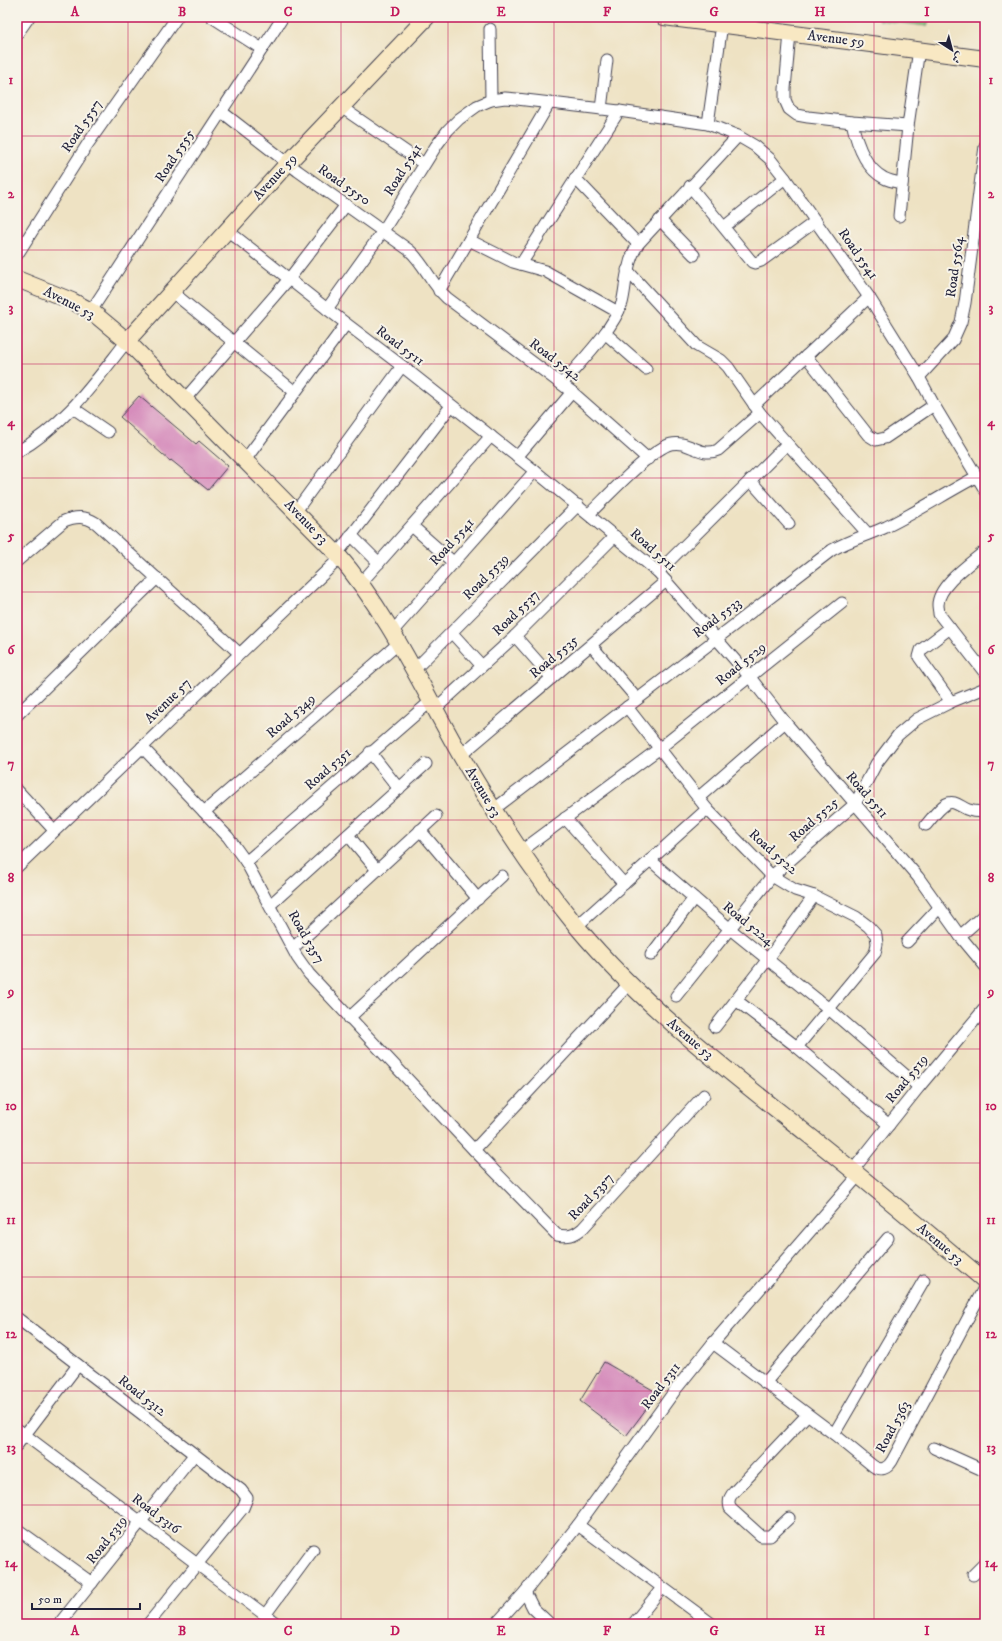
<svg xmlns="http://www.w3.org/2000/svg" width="1002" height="1641" font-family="'IM FELL DW Pica',Amiri,serif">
	<rect width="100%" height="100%" fill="#f7f3e8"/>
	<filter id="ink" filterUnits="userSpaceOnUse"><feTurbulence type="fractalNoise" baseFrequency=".025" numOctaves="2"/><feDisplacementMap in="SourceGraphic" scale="8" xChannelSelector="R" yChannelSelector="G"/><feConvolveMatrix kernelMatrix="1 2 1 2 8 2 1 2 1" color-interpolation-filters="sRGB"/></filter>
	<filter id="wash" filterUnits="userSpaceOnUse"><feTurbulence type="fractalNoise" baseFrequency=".012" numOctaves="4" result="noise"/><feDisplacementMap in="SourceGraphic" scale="16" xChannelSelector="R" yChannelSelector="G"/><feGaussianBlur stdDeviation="0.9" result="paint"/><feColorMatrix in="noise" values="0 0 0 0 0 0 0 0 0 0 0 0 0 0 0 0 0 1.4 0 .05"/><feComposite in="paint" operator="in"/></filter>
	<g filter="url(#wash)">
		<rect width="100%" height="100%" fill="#eee2c3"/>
		<polygon fill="#92d288" stroke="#5a7a62" points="879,17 930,17 927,26 878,20"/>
		<g id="blocks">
			<g fill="#d68dbc">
				<polygon points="139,396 196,444 199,441 228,466 208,490 171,460 170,461 120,417"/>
				<polygon points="604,1362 658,1393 626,1436 580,1401"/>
			</g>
		</g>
	</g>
	<g filter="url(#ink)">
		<use href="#blocks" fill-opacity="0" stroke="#413f4f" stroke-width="1"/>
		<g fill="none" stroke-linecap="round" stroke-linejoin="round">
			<g stroke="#413f4f" stroke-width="13">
				<g id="street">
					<polyline points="212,17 262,49"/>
					<polyline points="490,29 491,100"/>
					<polyline points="790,33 785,89 785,100 789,109 797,115 808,117 852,122 908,126"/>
					<polyline points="17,34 29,17"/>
					<polyline points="341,107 424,164"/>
					<polyline points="601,109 607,60"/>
					<path d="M 222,112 L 298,171 L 409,250 C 425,264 431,284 447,298 L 572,392 L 648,459"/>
					<path d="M 852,122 C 856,141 865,168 884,178 C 889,181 896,182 902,183"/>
					<polyline points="708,124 722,24"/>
					<polyline points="575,178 638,244"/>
					<polyline points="690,186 752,262 755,263 761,261 816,221"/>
					<polyline points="899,216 908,126 919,49"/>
					<polyline points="660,220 694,255"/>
					<polyline points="724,227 785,178"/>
					<polyline points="227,230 327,309 402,366 535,471 658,572 749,676 785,722 918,877 960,936 985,966"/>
					<polyline points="469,240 513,262 545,271 618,312"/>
					<polyline points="17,255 87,145 177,17"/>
					<polyline points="521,264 619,111"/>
					<polyline points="627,270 697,346 721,360 728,367 760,413 868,534"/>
					<polyline points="171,291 295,392"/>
					<polyline points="439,291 550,102"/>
					<polyline points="327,309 383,231 436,146 448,130 459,119 477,106 491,100 505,98 517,99 619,111 708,124 738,136 755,146 770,159 785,178 869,297 919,377 934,405 985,490"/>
					<polyline points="91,311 283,17"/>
					<polyline points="605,333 646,369"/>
					<polyline points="806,356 868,435 876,440 885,438 934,405"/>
					<polyline points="919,377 953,340 961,322 965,303 985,146"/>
					<path d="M 562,384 C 581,361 612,331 622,303 C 625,292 625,280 628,270 C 630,260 633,252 638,244 L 738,136"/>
					<polyline points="184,400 289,279 346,205"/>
					<polyline points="754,405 869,297"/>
					<polyline points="73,408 108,432"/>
					<path d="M 17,452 C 66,424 93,384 127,341"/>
					<polyline points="517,457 572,392"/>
					<polyline points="245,460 346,324"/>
					<polyline points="750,480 789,524"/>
					<polyline points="296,511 402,366"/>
					<path d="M 589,514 C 606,498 651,449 671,444 C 689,440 700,458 718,450 L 760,413"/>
					<polyline points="412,526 454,563"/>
					<polyline points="351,535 379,563"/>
					<path d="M 985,551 C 971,563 938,585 938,605 C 938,608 939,611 939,614 L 985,673"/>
					<polyline points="337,554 451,406"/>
					<path d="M 17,561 L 64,521 C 76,516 85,516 96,523 L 239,653"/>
					<polyline points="658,572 787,444"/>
					<polyline points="360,584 491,436"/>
					<polyline points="950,628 921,650 919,657 951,702"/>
					<polyline points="392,632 535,471"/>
					<polyline points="452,633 482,666"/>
					<polyline points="515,636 552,678"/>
					<polyline points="591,645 637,699"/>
					<polyline points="414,670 578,505"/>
					<polyline points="627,707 707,809 772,876 795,890 814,896 856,917 868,926 876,935 877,944 875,953 797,1047"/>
					<polyline points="435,709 515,636 615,536"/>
					<polyline points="17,715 157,578"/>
					<path d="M 142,747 L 228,837 L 246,862 L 297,957 L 309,974 L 474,1150 L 557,1235 C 568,1237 574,1236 583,1228 L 704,1095"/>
					<polyline points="370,752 399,789"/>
					<polyline points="461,755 666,581"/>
					<polyline points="17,790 54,830"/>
					<polyline points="698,798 785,722"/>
					<path d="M 493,810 L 832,550 C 849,540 868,535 886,527 C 917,512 946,493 976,477"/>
					<polyline points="204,812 399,643"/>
					<polyline points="565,818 624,884"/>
					<path d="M 926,825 C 932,818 939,808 946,804 C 955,799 961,808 969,810 C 975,812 980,812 985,811"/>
					<polyline points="420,830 478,899"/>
					<polyline points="348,835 377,870"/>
					<polyline points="520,852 660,748 842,603"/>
					<polyline points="650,860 730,929 829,1009 919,1087"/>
					<polyline points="246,862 431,701"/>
					<polyline points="17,867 340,558"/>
					<polyline points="270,905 426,764"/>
					<polyline points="577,926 707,809"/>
					<polyline points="960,936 985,914"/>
					<polyline points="907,942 939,908"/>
					<polyline points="293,948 436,816"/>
					<polyline points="651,955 694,898"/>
					<polyline points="676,996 772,876 855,804 876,764 898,735 917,719 951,702 985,688"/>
					<polyline points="736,1000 797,1047 889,1125"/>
					<polyline points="349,1018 502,876"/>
					<polyline points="715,1027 768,959 814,896"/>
					<polyline points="474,1150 629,984"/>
					<polyline points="853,1170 919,1087 985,1008"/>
					<polyline points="17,1318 241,1490 247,1498 243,1508 148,1624"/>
					<path d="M 713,1343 L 834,1434 L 873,1466 C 881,1471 887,1469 892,1461 L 985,1286"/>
					<polyline points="765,1383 888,1238"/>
					<polyline points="17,1429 277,1624"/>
					<polyline points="834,1434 924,1280"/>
					<polyline points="17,1445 78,1365"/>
					<polyline points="934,1448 985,1471"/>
					<path d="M 789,1518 L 770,1536 L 761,1536 L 730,1508 C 728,1501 729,1497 734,1492 L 807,1415"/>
					<polyline points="578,1525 712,1624"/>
					<polyline points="17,1529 92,1583"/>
					<polyline points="973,1575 985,1563"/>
					<polyline points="525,1592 533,1608 550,1624"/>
					<polyline points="265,1615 313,1550"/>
					<polyline points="59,1624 194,1455"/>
					<polyline points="496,1624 525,1592 578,1525 676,1389 713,1343 859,1175"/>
					<polyline points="633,1624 662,1588"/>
				</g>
			</g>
			<g stroke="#413f4f" stroke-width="18">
				<g id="secondary">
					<polyline points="664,17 985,59"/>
					<path d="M 17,279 L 72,301 L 91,311 L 127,341 L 337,554 C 389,614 422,688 461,756 C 496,816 534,874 578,928 C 644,1007 726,1069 806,1133 C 867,1181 926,1231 985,1281"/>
					<polyline points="127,341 288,163 427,17"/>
				</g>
			</g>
			<use href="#street" stroke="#fff" stroke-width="11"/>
			<use href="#secondary" stroke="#f8e8c3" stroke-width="16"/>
		</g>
	</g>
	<path fill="none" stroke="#c2185b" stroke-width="1" stroke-opacity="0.55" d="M 128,17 L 128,1624M 235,17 L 235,1624M 341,17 L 341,1624M 448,17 L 448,1624M 554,17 L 554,1624M 661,17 L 661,1624M 767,17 L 767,1624M 874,17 L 874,1624M 17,136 L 985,136M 17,250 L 985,250M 17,364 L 985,364M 17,478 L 985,478M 17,592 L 985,592M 17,706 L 985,706M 17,820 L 985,820M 17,935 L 985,935M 17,1049 L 985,1049M 17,1163 L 985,1163M 17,1277 L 985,1277M 17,1391 L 985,1391M 17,1505 L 985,1505"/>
	<g text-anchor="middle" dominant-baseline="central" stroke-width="4" stroke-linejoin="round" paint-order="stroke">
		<g font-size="14" fill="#22223b" stroke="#f7f3e8">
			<text transform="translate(836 39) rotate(7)">Avenue 59</text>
			<text transform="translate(82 126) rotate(-56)">Road 5557</text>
			<text transform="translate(175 156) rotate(-57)">Road 5555</text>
			<text transform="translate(403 170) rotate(-58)">Road 5541</text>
			<text transform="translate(275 177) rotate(-47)">Avenue 59</text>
			<text transform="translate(344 185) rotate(35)">Road 5550</text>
			<text transform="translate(858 254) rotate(55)">Road 5541</text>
			<text transform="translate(955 267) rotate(-82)">Road 5564</text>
			<text transform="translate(69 303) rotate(27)">Avenue 53</text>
			<text transform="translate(400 346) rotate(37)">Road 5511</text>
			<text transform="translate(555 360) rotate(37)">Road 5542</text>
			<text transform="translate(306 522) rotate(46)">Avenue 53</text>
			<text transform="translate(452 542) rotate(-48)">Road 5541</text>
			<text transform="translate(653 550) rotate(42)">Road 5511</text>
			<text transform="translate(486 577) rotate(-45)">Road 5539</text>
			<text transform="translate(516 613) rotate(-44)">Road 5537</text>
			<text transform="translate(717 618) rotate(-37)">Road 5533</text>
			<text transform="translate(554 657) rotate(-40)">Road 5535</text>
			<text transform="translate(741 664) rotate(-39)">Road 5529</text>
			<text transform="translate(168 701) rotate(-44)">Avenue 57</text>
			<text transform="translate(291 716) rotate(-41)">Road 5349</text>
			<text transform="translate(328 769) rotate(-41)">Road 5351</text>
			<text transform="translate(483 792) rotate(59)">Avenue 53</text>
			<text transform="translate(867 795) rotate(49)">Road 5511</text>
			<text transform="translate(814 820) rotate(-41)">Road 5525</text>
			<text transform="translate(773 852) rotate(42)">Road 5522</text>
			<text transform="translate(748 924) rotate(39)">Road 5224</text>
			<text transform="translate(306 937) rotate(60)">Road 5357</text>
			<text transform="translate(690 1039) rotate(40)">Avenue 53</text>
			<text transform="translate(907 1079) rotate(-51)">Road 5519</text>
			<text transform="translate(591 1197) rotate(-47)">Road 5357</text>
			<text transform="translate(940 1244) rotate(40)">Avenue 53</text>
			<text transform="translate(661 1386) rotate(-53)">Road 5311</text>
			<text transform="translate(142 1396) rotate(38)">Road 5312</text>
			<text transform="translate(893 1427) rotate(-62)">Road 5363</text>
			<text transform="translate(156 1514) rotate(37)">Road 5316</text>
			<text transform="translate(107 1540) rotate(-52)">Road 5319</text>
		</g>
	</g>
	<rect width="1002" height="1641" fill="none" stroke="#f7f3e8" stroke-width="44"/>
	<g transform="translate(952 50) rotate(144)" stroke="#f7f3e8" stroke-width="3" paint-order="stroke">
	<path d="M0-3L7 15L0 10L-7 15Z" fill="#22223b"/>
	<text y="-6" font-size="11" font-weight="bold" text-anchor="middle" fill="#22223b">ش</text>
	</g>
	<path d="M32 1603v6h108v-6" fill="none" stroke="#22223b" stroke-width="2"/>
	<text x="38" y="1603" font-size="12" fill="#22223b" stroke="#f7f3e8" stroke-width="3" paint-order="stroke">50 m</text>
	<rect x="22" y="22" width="958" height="1597" fill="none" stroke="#c2185b" stroke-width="1.5"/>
	<g font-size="13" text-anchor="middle" font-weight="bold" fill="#c2185b">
		<text x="75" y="16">A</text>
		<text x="182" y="16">B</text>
		<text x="288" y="16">C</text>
		<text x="395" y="16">D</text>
		<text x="501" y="16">E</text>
		<text x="607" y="16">F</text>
		<text x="714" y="16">G</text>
		<text x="820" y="16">H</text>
		<text x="927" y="16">I</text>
		<text x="11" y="84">1</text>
		<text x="991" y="84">1</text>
		<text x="11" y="198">2</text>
		<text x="991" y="198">2</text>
		<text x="11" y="312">3</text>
		<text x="991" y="312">3</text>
		<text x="11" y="426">4</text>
		<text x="991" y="426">4</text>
		<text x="11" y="540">5</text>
		<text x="991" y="540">5</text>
		<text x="11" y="654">6</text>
		<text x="991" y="654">6</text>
		<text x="11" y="768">7</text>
		<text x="991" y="768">7</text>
		<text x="11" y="882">8</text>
		<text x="991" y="882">8</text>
		<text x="11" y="996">9</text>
		<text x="991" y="996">9</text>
		<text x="11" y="1110">10</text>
		<text x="991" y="1110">10</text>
		<text x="11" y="1224">11</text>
		<text x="991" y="1224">11</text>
		<text x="11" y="1338">12</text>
		<text x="991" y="1338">12</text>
		<text x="11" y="1452">13</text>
		<text x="991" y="1452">13</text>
		<text x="11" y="1567">14</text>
		<text x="991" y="1567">14</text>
		<text x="75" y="1635">A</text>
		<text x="182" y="1635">B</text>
		<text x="288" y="1635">C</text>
		<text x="395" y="1635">D</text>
		<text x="501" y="1635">E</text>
		<text x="607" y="1635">F</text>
		<text x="714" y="1635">G</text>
		<text x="820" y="1635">H</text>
		<text x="927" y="1635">I</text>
	</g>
</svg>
